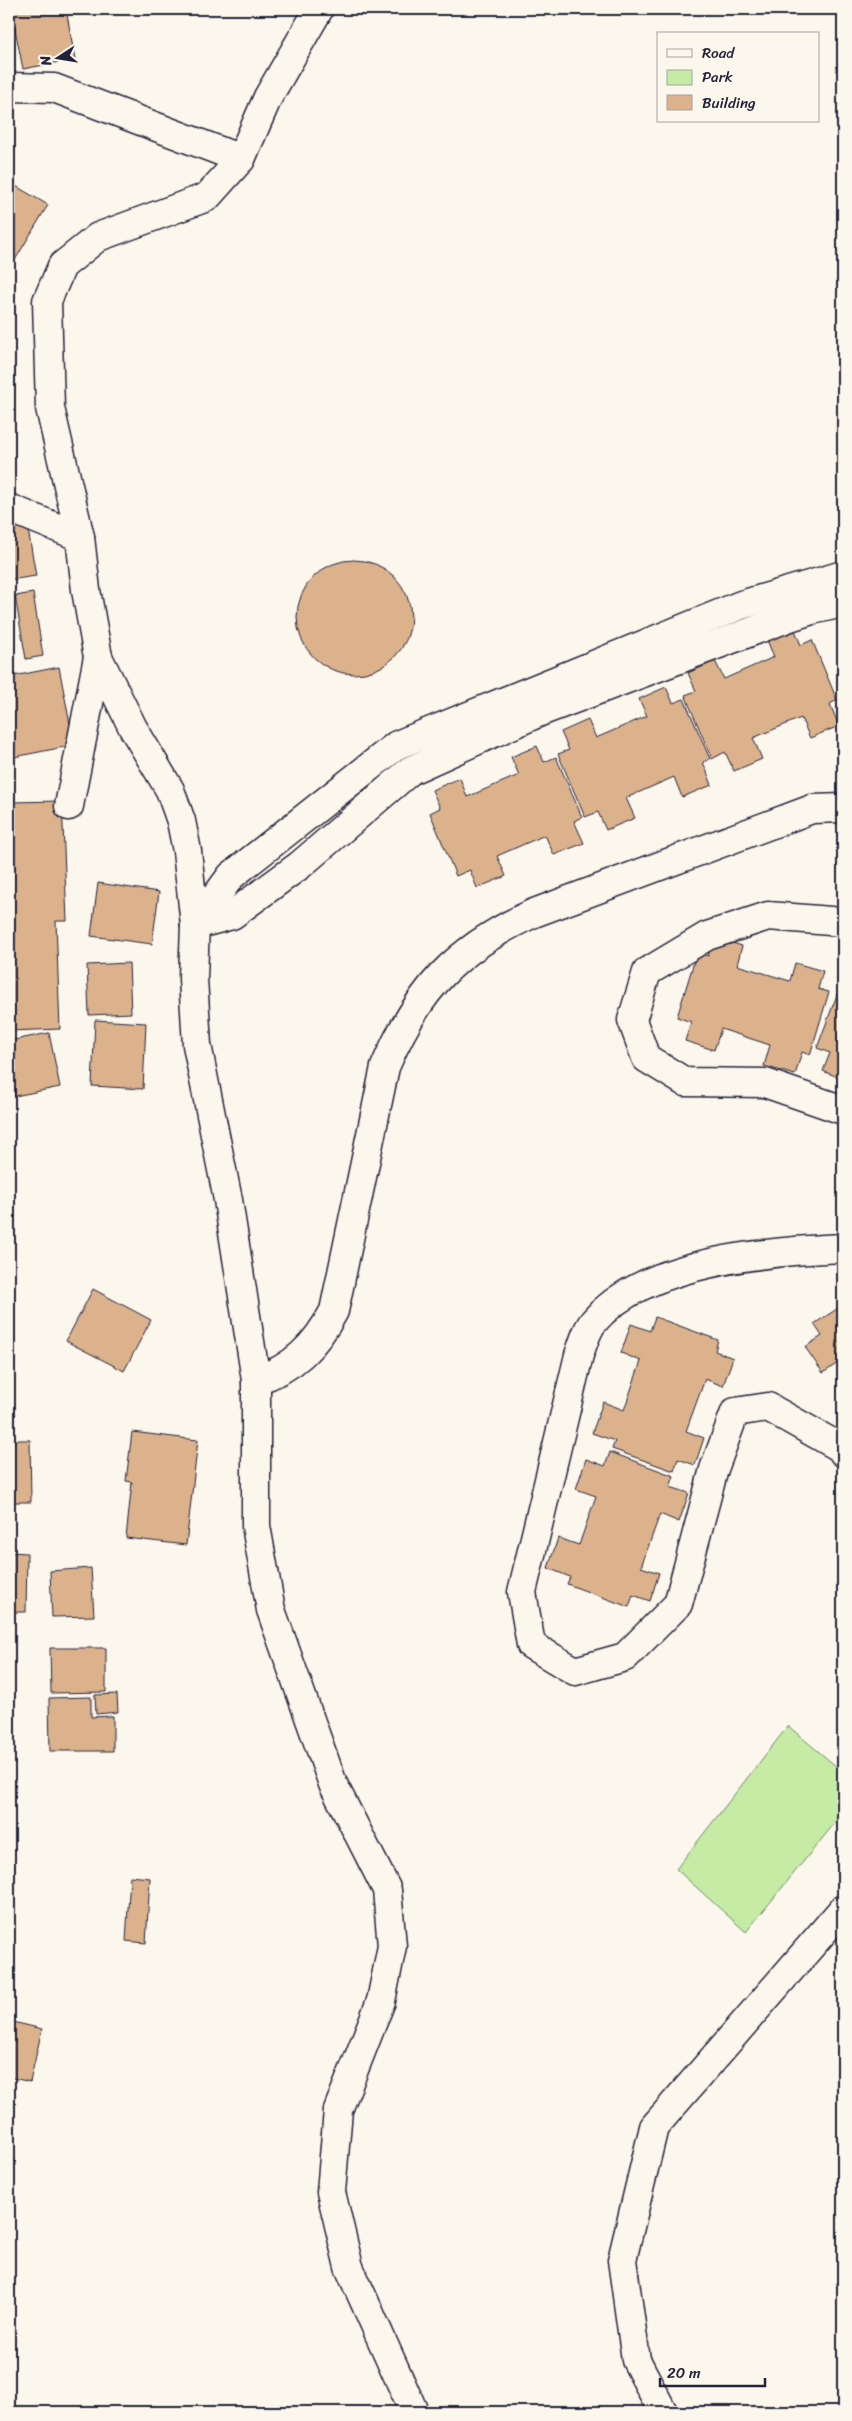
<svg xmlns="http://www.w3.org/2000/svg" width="852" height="2421" font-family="Sriracha,sans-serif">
	<rect width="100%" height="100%" fill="#fbf7ec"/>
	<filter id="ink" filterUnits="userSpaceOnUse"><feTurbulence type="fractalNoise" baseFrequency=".02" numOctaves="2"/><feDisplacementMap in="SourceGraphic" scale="10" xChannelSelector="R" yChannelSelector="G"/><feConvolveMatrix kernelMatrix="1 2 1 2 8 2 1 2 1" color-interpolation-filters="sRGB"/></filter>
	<g filter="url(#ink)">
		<polygon fill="#c5eba5" stroke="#748670" points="788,1726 843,1772 843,1813 746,1932 676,1869"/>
		<g fill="#dcb28d" stroke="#22223b">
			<polygon points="9,9 15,23 9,25"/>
			<polygon points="11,9 66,9 75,59 23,69"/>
			<polygon points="9,182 48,205 9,270"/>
			<polygon points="26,518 36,576 9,580 9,521"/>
			<circle cx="354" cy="617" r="57"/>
			<polygon points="33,593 43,656 26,659 15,596"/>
			<polygon points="794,628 801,645 812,640 837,700 830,704 839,726 810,738 801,718 753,738 762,759 734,771 725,752 712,759 685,695 696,691 688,673 715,661 724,679 774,657 767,640"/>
			<polygon points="59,667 74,745 9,758 9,677"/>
			<polygon points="666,687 673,703 684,699 710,759 703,762 712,785 682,797 674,777 626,798 635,818 606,830 598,812 585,817 558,754 569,750 561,732 588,720 596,738 647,716 639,699"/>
			<polygon points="537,746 544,762 556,757 582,817 574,821 584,843 554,855 545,835 497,856 506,876 477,888 470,870 456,876 430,813 440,808 432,790 460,778 467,797 519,775 511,757"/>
			<polygon points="62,801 67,921 56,921 60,1029 9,1031 9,802"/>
			<polygon points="98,883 159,892 152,944 91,936"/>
			<polygon points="714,937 742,946 737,965 790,981 795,963 823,971 818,989 829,992 810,1055 802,1052 795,1075 764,1066 770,1045 721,1029 714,1050 685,1041 691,1022 677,1017 697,952 708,956"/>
			<polygon points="129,963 131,1013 89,1015 87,965"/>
			<polygon points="841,984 843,985 843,1079 823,1071 830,1053 817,1048"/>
			<polygon points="95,1020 146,1023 143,1089 92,1086"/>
			<polygon points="49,1033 60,1087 15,1096 9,1060 9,1041"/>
			<polygon points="93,1289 151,1320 124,1371 66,1341"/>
			<polygon points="843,1305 843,1364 841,1361 823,1373 805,1347 822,1336 814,1324"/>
			<polygon points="655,1317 718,1340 715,1351 733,1358 723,1386 705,1379 686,1431 704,1438 695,1465 678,1459 674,1471 612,1449 615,1441 592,1433 603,1402 624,1410 641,1361 621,1353 631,1324 650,1331"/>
			<polygon points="132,1432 198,1440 186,1545 126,1538 132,1482 126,1481"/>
			<polygon points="9,1440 30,1440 31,1502 9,1502"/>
			<polygon points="610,1452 674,1476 670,1487 689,1493 679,1522 660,1514 641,1567 659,1573 650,1601 633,1595 629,1607 567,1584 570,1577 548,1568 558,1538 579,1545 596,1496 576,1489 586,1459 605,1466"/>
			<polygon points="9,1552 27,1553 26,1612 9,1612"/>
			<polygon points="91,1568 94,1616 52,1617 50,1571"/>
			<polygon points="50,1648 106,1648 106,1692 51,1693"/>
			<polygon points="117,1694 118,1712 96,1714 95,1695"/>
			<polygon points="91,1697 91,1717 113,1716 113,1751 50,1751 49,1698"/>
			<polygon points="130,1876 150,1878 146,1943 126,1941"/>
			<polygon points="9,2021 42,2029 30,2082 9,2077"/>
		</g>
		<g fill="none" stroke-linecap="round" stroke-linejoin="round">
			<g stroke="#22223b" stroke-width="31">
				<g id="street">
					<polyline points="9,87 54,88 241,159"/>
					<polyline points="9,508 80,537"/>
					<polyline points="69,806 98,657 86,590 80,537 50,408 47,301 62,266 98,237 207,197 241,159 268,97 319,9"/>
					<polyline points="843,922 768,916 707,936 647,972 632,1020 646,1058 685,1082 765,1083 843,1110"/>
					<path d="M 843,1248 C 770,1251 646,1261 595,1320 C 587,1328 583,1344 579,1355 L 522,1592 L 531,1645 L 575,1671 L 625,1657 L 678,1604 L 714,1469 L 735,1412 L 768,1407 L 841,1448 L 843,1452"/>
					<path d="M 256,1380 C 293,1369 316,1345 334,1311 L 385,1067 C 418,989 457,948 534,913 L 812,809 L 843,808"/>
					<polyline points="663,2412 636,2360 622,2260 654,2127 843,1909"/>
				</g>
			</g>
			<g stroke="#22223b" stroke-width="31">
				<g id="secondary">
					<polyline points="98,657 133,728 170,790 181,821 187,851 195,925 193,978 197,1045 228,1200 256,1380 256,1526 271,1610 333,1784 387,1890 392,1946 381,2001 338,2110 331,2192 349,2267 414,2412"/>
					<polyline points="195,925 231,876 397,745 741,605 843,575"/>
					<polyline points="195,925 232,915 300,865 411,770 540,712 790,617 812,610 843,603"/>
				</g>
			</g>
			<use href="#street" stroke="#fbf7ec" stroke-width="28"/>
			<use href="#secondary" stroke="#fbf7ec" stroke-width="28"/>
		</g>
	</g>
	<rect width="852" height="2421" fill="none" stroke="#fbf7ec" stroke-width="30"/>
	<rect x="15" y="15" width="822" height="2391" fill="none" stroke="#22223b" stroke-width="2" filter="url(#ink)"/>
	<rect x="657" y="32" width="162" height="90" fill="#fbf7ec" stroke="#a4a2a5"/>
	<rect x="667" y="49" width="25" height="8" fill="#fbf7ec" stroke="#a4a2a5"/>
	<text x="702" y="58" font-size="15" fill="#22223b">Road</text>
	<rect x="667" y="70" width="25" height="15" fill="#c5eba5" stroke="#a4a2a5"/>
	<text x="702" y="82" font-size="15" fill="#22223b">Park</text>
	<rect x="667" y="95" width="25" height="15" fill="#dcb28d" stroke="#a4a2a5"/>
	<text x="702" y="108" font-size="15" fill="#22223b">Building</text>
	<g transform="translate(58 58) rotate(258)" stroke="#fbf7ec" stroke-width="4" paint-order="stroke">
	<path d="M0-4L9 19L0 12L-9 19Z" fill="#22223b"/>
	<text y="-8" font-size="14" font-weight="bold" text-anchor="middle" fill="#22223b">N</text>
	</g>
	<path d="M660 2378v8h105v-8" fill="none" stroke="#22223b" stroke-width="2.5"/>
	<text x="667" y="2378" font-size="15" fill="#22223b" stroke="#fbf7ec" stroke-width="4" paint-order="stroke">20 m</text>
</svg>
